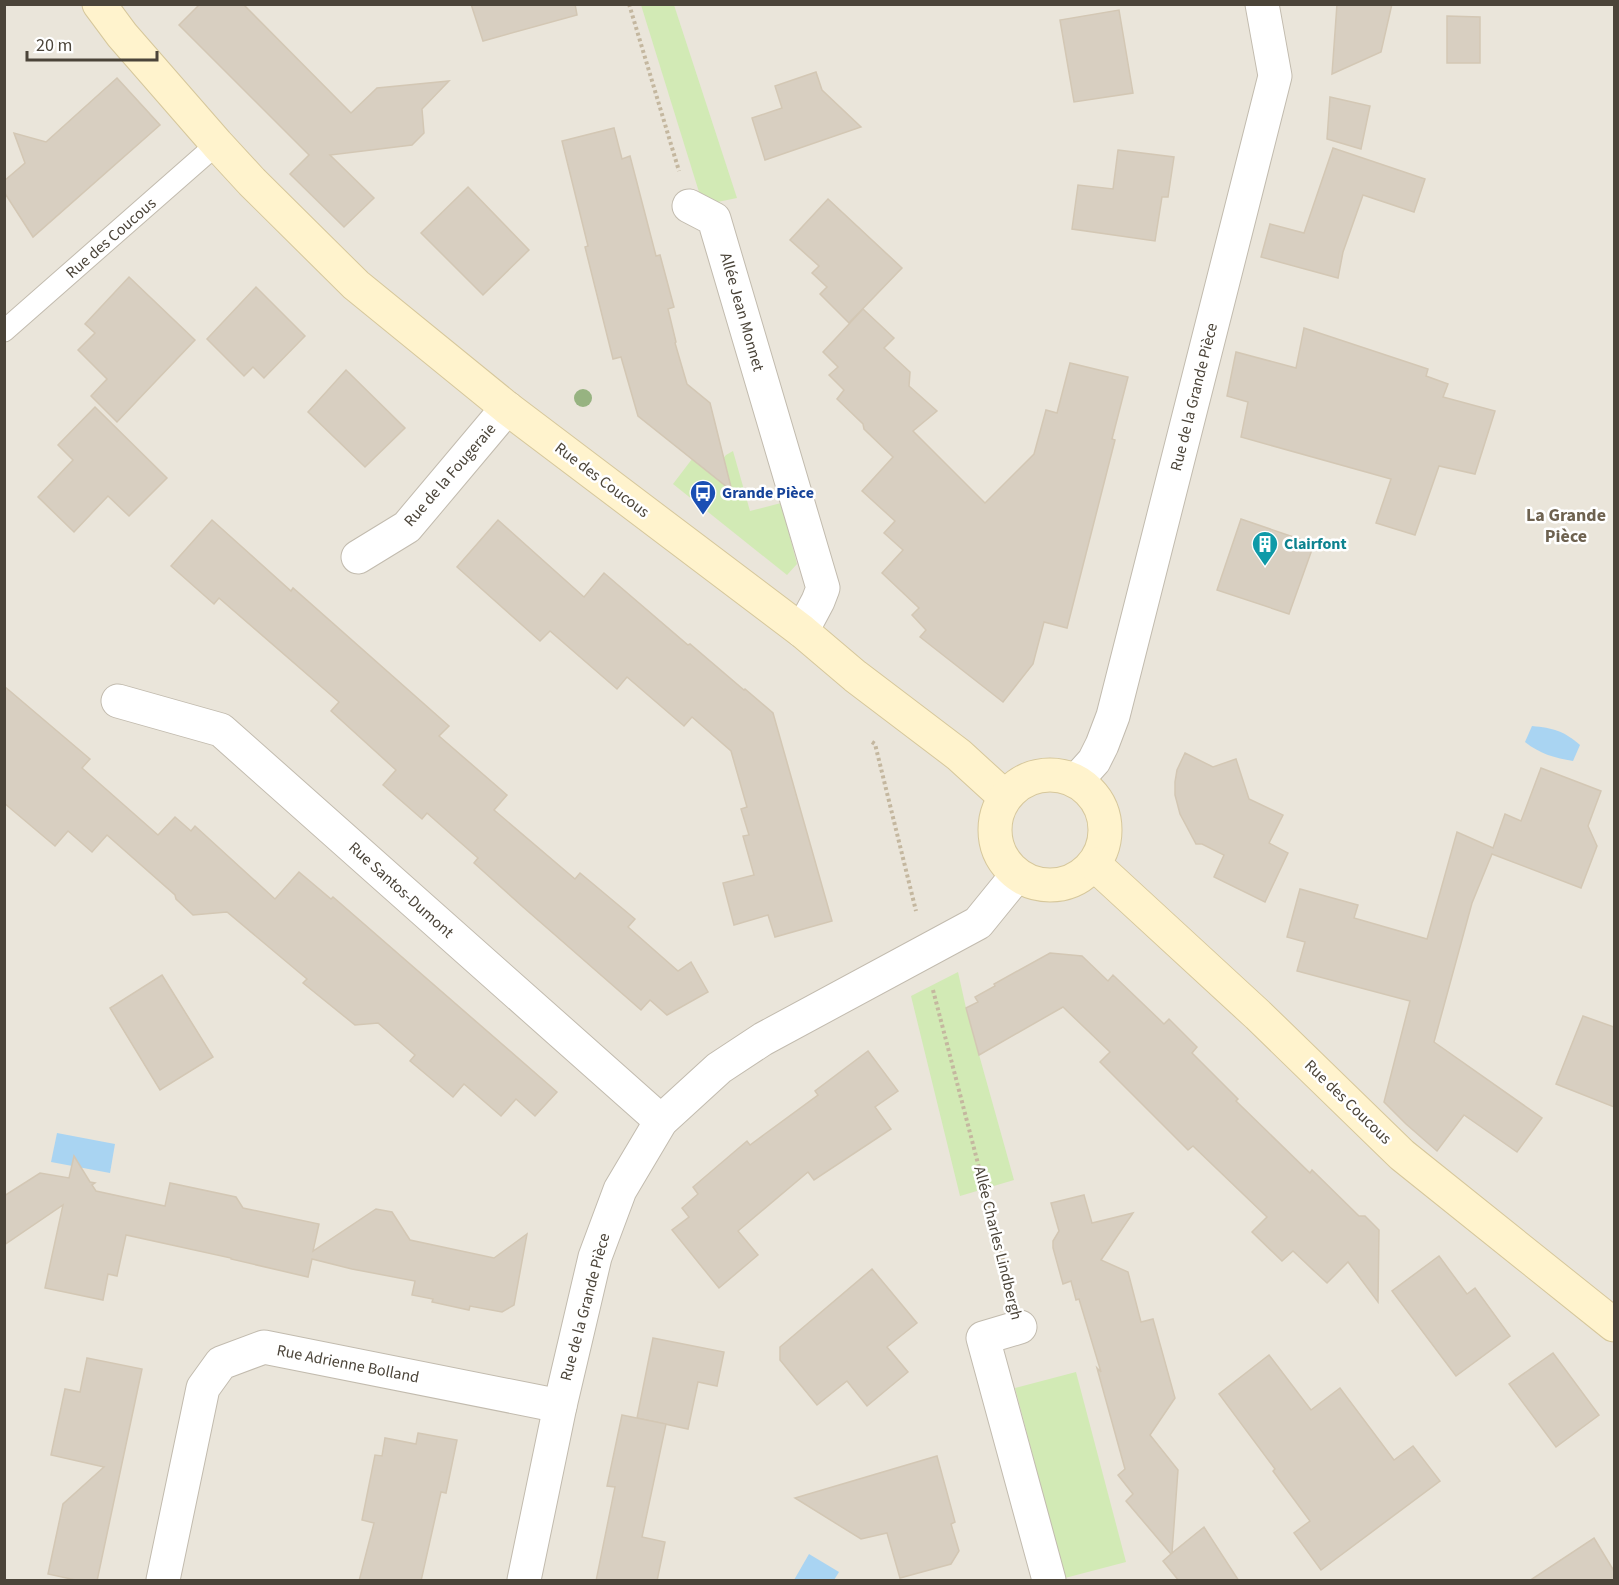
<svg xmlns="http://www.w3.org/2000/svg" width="1619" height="1585" font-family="'Source Sans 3',sans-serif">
	<rect width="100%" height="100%" fill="#f6f3ec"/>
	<rect fill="#eae5da" x="5" y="5" width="1609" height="1575"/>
	<g fill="#d2eab5">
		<polygon points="641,5 674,5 737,198 703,205"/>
		<polygon points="733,451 750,511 781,503 797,564 787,575 673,484 692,459 711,473 726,455"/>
		<polygon points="958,972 966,1008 1014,1180 960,1196 911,996"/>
		<polygon points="1076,1372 1126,1562 1065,1578 1015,1388"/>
	</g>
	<g fill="#a9d4f2">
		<path d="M 1532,726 C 1553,728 1564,731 1580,745 L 1573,761 C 1555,758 1540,754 1525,742 Z"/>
		<polygon points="57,1133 115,1144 110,1173 51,1162"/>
		<polygon points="809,1554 839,1572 834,1580 794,1580"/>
	</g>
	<g fill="#d8cfc1" stroke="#d3c7b4" stroke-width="1.5">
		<polygon points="200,4 243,4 351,113 377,88 449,81 422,109 424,133 412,145 330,155 374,198 344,227 290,174 309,155 179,25"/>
		<polygon points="471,4 575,4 577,15 483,41"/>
		<polygon points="1337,4 1392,4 1381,52 1332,74"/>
		<polygon points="1119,10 1133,93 1074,102 1060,20"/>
		<polygon points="1447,16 1480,17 1480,63 1447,63"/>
		<polygon points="816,72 822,90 861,127 765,160 752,118 782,108 775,86"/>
		<polygon points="117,78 160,125 33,237 4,192 4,181 25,163 14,133 46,142"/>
		<polygon points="1330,97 1370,106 1361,149 1327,139"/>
		<polygon points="614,128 622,159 630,156 656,256 660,255 674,307 668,309 676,342 675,343 687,384 710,403 732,491 638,416 621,357 613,359 585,247 588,246 562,141"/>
		<polygon points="1333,148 1425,179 1414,212 1363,195 1343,252 1338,278 1261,257 1270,224 1304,233"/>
		<polygon points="1118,150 1174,157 1168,197 1162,197 1155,241 1072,229 1078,185 1113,189"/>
		<polygon points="468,187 529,250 483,295 421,233"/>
		<polygon points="828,199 902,268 849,323 820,294 827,287 812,273 819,266 790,240"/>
		<polygon points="129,277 195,340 117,422 91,396 107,379 78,350 95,333 85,324"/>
		<polygon points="256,287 305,336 264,378 253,367 244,376 207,339"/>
		<polygon points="863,309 894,338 884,348 910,372 909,386 937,411 913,431 985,503 1034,454 1046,410 1057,413 1070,363 1128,377 1112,439 1115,440 1067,628 1044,622 1033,664 1003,702 920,637 926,630 912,615 919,608 882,573 903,550 884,533 895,521 862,491 893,457 864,429 863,424 837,399 844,390 829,375 838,367 823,352"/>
		<polygon points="1304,328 1428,369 1426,376 1448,384 1443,397 1495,411 1475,474 1439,466 1415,535 1376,523 1391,479 1241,437 1248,402 1227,396 1236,352 1296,368"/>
		<polygon points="346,370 405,428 365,467 308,412"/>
		<polygon points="95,407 167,478 129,516 108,496 74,532 38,497 73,460 58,445"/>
		<polygon points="1241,519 1314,544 1289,614 1217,590"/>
		<polygon points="212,520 291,591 293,588 449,726 439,736 507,795 494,810 575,879 580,873 635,919 628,927 678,971 691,962 708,992 667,1015 650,1000 641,1010 523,907 474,863 478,858 427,813 422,819 383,785 396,770 331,711 339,702 219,598 214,604 171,566"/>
		<polygon points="498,520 584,597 604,573 688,645 690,644 744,690 745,689 773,713 832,921 775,937 768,915 734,925 723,883 754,875 743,836 749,835 741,809 747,807 731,751 692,717 684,726 627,677 617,689 550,631 540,641 457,567"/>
		<polygon points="4,686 90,759 82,768 158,835 175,817 191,831 195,826 275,899 299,872 331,899 333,897 557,1092 535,1116 516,1099 501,1116 464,1084 453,1097 410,1061 415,1055 378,1023 355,1025 303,983 307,979 227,912 193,915 176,899 175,895 107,835 92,852 68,831 55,846 4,803"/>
		<polygon points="1185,753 1213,767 1236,759 1249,799 1283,815 1269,843 1288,853 1265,902 1214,877 1224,855 1202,844 1196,844 1180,814 1175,795 1175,782 1177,770"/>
		<polygon points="1541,768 1601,791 1588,826 1597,846 1581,888 1492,854 1472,903 1434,1042 1542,1118 1517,1152 1464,1115 1437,1151 1406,1124 1384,1102 1410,1001 1297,971 1305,942 1287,937 1300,889 1358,905 1354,918 1427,939 1457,832 1493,848 1505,814 1521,821"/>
		<polygon points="1050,953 1082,956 1108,981 1113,975 1164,1024 1169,1019 1197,1047 1192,1053 1238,1099 1236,1101 1310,1173 1312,1170 1359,1216 1365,1216 1379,1230 1378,1302 1348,1262 1327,1283 1293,1251 1282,1261 1252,1232 1267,1217 1193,1146 1188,1150 1100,1062 1110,1052 1063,1007 979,1055 966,1008 978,1002 975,997 995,986 994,984"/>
		<polygon points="162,975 213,1057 160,1090 110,1008"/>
		<polygon points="1583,1016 1614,1027 1614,1107 1556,1084"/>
		<polygon points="868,1051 898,1091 875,1107 891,1129 814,1180 808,1172 738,1231 758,1255 719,1288 672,1230 689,1217 682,1208 698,1194 693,1187 747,1141 750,1145 818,1095 815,1091"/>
		<polygon points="74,1156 90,1182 95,1183 92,1185 96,1191 165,1206 170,1183 236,1197 243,1208 319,1224 313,1251 376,1209 392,1212 410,1240 494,1258 527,1234 514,1305 502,1312 470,1306 469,1310 432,1302 433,1299 412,1295 415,1281 352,1269 312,1259 308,1277 231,1259 231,1258 126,1235 117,1276 108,1274 103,1300 45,1288 63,1205 4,1245 4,1196 40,1173 69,1178"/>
		<polygon points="1084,1195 1092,1223 1133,1213 1101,1260 1128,1272 1141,1322 1153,1319 1175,1398 1150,1435 1178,1470 1172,1553 1204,1527 1239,1581 1179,1581 1163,1561 1171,1554 1126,1501 1133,1494 1118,1475 1125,1469 1097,1368 1101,1372 1079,1299 1076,1300 1071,1281 1063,1284 1053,1248 1053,1241 1059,1231 1051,1203"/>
		<polygon points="1439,1256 1467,1294 1475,1288 1510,1336 1456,1376 1392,1291"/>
		<polygon points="872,1269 917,1323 887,1347 908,1372 867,1406 847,1381 817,1405 780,1360 780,1347"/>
		<polygon points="653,1338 724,1352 717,1386 698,1382 688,1429 637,1418"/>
		<polygon points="1553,1353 1599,1415 1556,1447 1509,1384"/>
		<polygon points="1269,1355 1311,1410 1340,1388 1394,1460 1413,1446 1440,1481 1321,1570 1294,1533 1310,1521 1273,1471 1275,1469 1219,1394"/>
		<polygon points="87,1358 142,1369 97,1581 80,1581 48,1574 63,1504 104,1467 51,1455 65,1389 80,1392"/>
		<polygon points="622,1415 666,1424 642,1537 665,1542 657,1581 596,1581 615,1487 607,1486"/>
		<polygon points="418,1433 457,1440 446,1493 441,1492 421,1581 359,1581 374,1523 362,1520 375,1455 382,1456 385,1438 416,1444"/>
		<polygon points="937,1456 955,1522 951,1524 959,1551 951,1564 900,1578 887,1533 861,1539 795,1498"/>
		<polygon points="1594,1538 1614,1571 1614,1581 1529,1581"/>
	</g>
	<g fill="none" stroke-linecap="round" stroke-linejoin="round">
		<g stroke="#c2bbae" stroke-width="23">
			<polyline id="lane" points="4,331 217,144"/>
		</g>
		<g stroke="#c2bbae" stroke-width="35">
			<g id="street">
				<polyline points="689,206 714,219 823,588 818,601 802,631"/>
				<polyline points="358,557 407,527 507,408"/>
				<polyline points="118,701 221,730 661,1121"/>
				<polyline points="1076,781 1094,761 1102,745 1113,716 1275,76 1262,4"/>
				<polyline points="1020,1327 983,1338 1049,1580"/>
				<polyline points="163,1580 203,1388 221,1363 264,1347 560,1406"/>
				<polyline points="524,1580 560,1406 595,1257 620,1190 661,1121 719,1068 763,1039 978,923 1017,875"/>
			</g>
		</g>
		<g stroke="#d6c79b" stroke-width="35">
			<g id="secondary">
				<polyline points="99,4 122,35 217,144 252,182 356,285 507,408 802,631 855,676 959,755 1005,797"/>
				<circle cx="1050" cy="830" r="55"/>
				<polyline points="1094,864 1258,1015 1402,1155 1614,1325"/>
			</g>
		</g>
		<g stroke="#c4b79f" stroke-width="4" stroke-dasharray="3 3" stroke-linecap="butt">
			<polyline points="629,4 679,171"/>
			<polyline points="872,742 875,744 916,911"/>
			<polyline points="933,990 1011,1291"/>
		</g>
		<use href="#lane" stroke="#fff" stroke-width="21"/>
		<use href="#street" stroke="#fff" stroke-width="33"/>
		<use href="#secondary" stroke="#fff3cd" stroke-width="33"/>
	</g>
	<circle fill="#97b381" cx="583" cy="398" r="9"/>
	<defs>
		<g id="bus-pin" transform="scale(1.35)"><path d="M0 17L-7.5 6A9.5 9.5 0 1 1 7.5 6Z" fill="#1a4fb4" stroke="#fff"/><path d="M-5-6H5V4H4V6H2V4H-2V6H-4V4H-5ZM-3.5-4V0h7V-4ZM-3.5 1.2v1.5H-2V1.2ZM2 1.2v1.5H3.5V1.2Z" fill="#fff"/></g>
		<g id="building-pin" transform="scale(1.35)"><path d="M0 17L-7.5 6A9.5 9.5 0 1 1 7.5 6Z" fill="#0f9aa8" stroke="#fff"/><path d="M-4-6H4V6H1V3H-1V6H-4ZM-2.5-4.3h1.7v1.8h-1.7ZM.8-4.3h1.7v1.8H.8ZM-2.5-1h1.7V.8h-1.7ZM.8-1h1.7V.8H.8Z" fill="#fff"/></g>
	</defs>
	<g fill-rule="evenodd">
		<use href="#bus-pin" x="703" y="493"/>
		<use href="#building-pin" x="1265" y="544"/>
	</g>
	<g text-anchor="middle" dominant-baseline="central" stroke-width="5" stroke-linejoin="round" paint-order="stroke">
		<g font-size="16" fill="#4b4439" stroke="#fff">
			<text transform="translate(111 238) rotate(-41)">Rue des Coucous</text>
			<text transform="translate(742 312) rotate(74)">Allée Jean Monnet</text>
			<text transform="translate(1194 397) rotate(-76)">Rue de la Grande Pièce</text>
			<text transform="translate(450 475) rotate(-49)">Rue de la Fougeraie</text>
			<text transform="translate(602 480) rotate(37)">Rue des Coucous</text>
			<text transform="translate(401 890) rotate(42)">Rue Santos-Dumont</text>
			<text transform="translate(1348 1102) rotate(44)">Rue des Coucous</text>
			<text transform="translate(998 1243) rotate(76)">Allée Charles Lindbergh</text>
			<text transform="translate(585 1307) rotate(-75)">Rue de la Grande Pièce</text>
			<text transform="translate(348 1364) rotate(11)">Rue Adrienne Bolland</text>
		</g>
		<g font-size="16" font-weight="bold" fill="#164399" stroke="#fff" text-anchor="start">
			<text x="722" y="493">Grande Pièce</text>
		</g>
		<g font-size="16" font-weight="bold" fill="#0d838f" stroke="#fff" text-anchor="start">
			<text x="1284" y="544">Clairfont</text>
		</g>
		<g font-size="18" font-weight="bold" fill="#6e6250" stroke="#fff">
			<text x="1566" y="515">La Grande<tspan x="1566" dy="21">Pièce</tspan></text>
		</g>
	</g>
	<rect width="1619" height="1585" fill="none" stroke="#4b4439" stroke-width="12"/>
	<path d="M27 51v9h130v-9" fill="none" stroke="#4b4439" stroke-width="3"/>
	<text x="36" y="51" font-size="18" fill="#4b4439" stroke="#ffffff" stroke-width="4.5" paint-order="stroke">20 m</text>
</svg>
